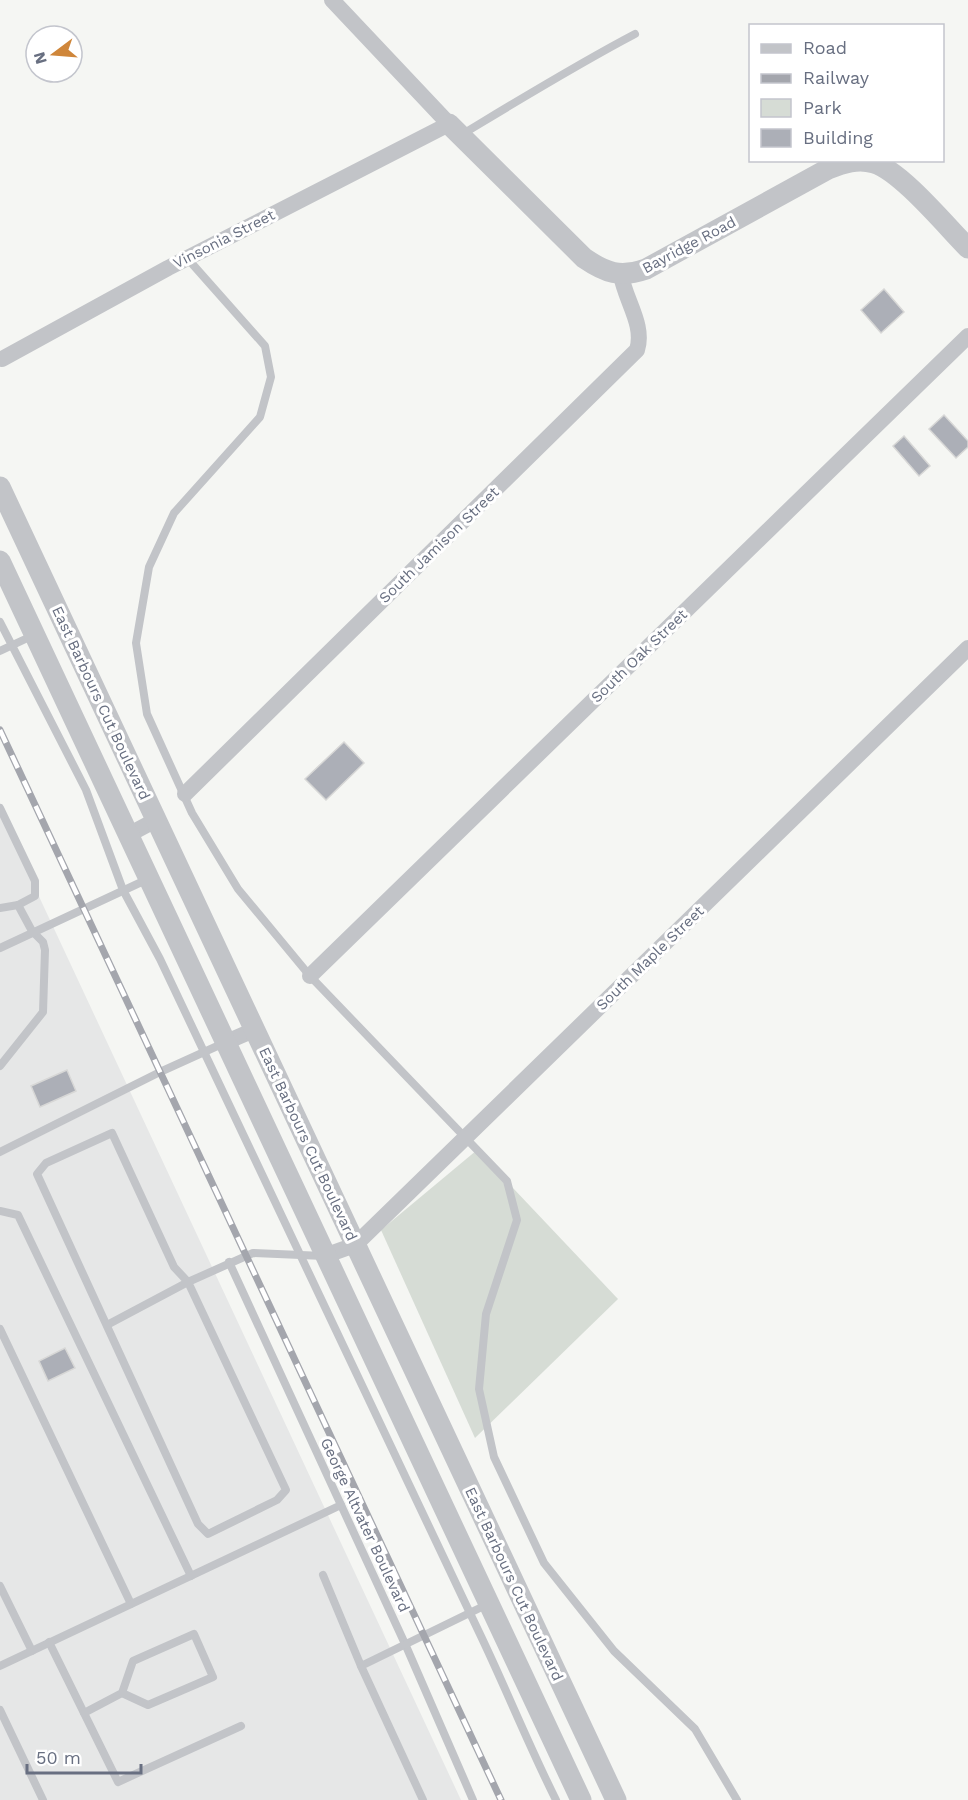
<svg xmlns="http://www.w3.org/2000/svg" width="968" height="1800" font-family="'Work Sans',sans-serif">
	<rect width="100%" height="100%" fill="#f5f6f3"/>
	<polygon fill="#e6e7e7" points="0,813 461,1800 0,1800"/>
	<polygon fill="#d6dcd5" points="477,1150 618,1299 475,1438 381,1230"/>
	<g fill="#acafb7" stroke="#d7d7d6" stroke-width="1.5">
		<polygon points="884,289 904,312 881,333 861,310"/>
		<polygon points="944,415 968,441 968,447 956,458 929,429"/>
		<polygon points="904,436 930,466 919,476 893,446"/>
		<polygon points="344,742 364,763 326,800 305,779"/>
		<polygon points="67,1070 76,1091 40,1107 31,1086"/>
		<polygon points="65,1348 75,1368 48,1381 39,1361"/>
	</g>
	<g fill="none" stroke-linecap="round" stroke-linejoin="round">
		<g stroke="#c2c4c8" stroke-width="8">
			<path d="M 461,135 C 519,100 576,65 635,34"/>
			<polyline points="187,258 265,346 271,377 260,417 174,513 149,567 136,643 147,714 192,813 238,889 310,976 507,1181 517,1220 486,1314 479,1389 494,1457 544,1563 614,1651 695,1729 737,1800"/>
			<path d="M 0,622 L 86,790 L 123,890 L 160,959 C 265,1183 370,1407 478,1630 C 505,1686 528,1744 556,1800"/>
			<polyline points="0,651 34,635"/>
			<polyline points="0,808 35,881 35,896 18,905"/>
			<polyline points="0,908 18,905 32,931 43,942 45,950 43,1012 0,1066"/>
			<polyline points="0,948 148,879"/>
			<polyline points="0,1152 160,1072 224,1043"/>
			<polyline points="0,1211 18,1215 191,1576"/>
			<polyline points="229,1262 406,1646 473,1800"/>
			<polyline points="107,1325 188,1282 174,1267 112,1133 46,1163 37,1174 198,1524 208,1534 277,1500 286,1490 188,1282 253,1253 324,1256"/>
			<polyline points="0,1329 131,1604"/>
			<polyline points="323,1575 361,1666"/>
			<polyline points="0,1586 32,1651"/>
			<polyline points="49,1642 118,1782 241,1726"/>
			<polyline points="0,1666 341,1505"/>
			<polyline points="0,1710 43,1800"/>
			<polyline points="84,1713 122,1693 148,1705 213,1677 194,1634 133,1661 122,1693"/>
			<polyline points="423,1800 361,1666 488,1604"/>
		</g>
		<g stroke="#c2c4c8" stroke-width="16">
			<polyline points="2,359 168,268 449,124 332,0"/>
			<path d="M 185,794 L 637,350 C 645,325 625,300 621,275"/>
			<polyline points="128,835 156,820"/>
			<polyline points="310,976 968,336"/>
			<polyline points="224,1043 254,1030"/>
			<polyline points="324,1256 355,1245 968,648"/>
		</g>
		<g stroke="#c2c4c8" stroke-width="21">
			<path d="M 449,124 L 584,258 C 606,273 620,278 646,269 L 828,169 C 843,163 858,158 874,163 C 901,171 947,227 968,248"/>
			<polyline points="0,487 616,1800"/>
			<polyline points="0,561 581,1800"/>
		</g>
		<g stroke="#a4a6ad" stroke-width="7">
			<polyline id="rail" points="0,730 501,1800"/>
		</g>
		<use href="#rail" stroke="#fff" stroke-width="4.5" stroke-dasharray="14" stroke-linecap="butt"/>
	</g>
	<g text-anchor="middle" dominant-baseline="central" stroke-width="6" stroke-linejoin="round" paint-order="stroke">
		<g font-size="15" fill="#686f81" stroke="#fff">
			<text transform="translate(224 239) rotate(-27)">Vinsonia Street</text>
			<text transform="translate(689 245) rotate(-28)">Bayridge Road</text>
			<text transform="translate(439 545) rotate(-44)">South Jamison Street</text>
			<text transform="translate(639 656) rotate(-44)">South Oak Street</text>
			<text transform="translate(101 703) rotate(65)">East Barbours Cut Boulevard</text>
			<text transform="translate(650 958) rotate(-44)">South Maple Street</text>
			<text transform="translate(308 1144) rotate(65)">East Barbours Cut Boulevard</text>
			<text transform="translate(365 1525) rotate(65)">George Altvater Boulevard</text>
			<text transform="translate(514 1584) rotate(65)">East Barbours Cut Boulevard</text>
		</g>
	</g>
	<rect x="749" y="24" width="195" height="138" fill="#ffffff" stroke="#c3c5cd" stroke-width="1.5"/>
	<rect x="761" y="44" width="30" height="9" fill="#c2c4c8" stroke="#c3c5cd" stroke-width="1.5"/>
	<text x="803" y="54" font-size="18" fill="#686f81">Road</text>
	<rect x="761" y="74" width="30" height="9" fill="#a4a6ad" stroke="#c3c5cd" stroke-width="1.5"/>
	<text x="803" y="84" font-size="18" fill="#686f81">Railway</text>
	<rect x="761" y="99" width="30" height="18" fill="#d6dcd5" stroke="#c3c5cd" stroke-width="1.5"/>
	<text x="803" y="114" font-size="18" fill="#686f81">Park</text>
	<rect x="761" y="129" width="30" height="18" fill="#acafb7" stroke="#c3c5cd" stroke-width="1.5"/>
	<text x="803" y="144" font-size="18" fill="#686f81">Building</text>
	<g transform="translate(54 54) rotate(254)"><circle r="28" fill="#ffffff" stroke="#c3c5cd" stroke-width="1.5"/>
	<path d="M0-4.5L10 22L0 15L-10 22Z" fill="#cf863a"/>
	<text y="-9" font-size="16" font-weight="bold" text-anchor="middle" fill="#686f81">N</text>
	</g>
	<path d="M27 1764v9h114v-9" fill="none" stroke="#686f81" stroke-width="3"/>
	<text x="36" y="1764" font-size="18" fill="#686f81" stroke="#ffffff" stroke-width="4.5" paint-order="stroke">50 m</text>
</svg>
